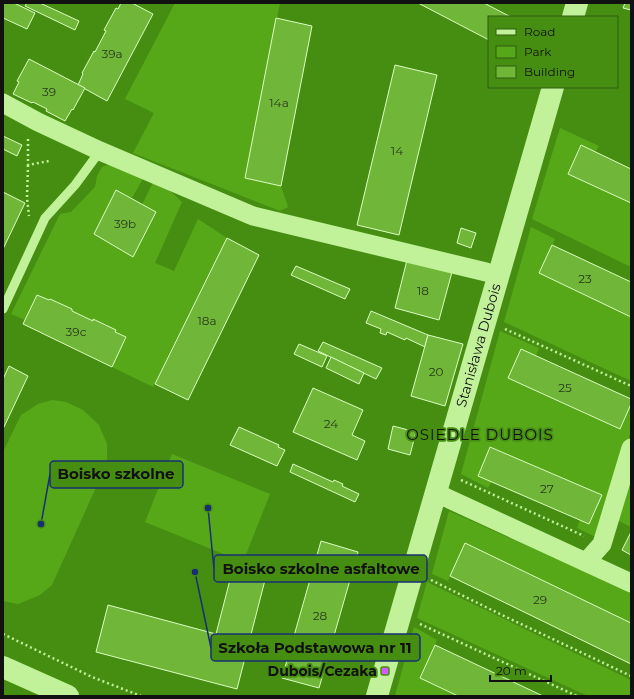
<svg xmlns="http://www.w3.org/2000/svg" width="634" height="699" font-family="Montserrat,sans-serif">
	<rect width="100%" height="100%" fill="#468e11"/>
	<g fill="#57a819">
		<polygon points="175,3 280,3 245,178 281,186 288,207 280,211 133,153 154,113 125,99"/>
		<polygon points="560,128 599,146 595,152 581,146 568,174 631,203 631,267 532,219"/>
		<polygon points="115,162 145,175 132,198 116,190 94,234 133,257 156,213 142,205 154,180 165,186 182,202 155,263 174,271 198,219 227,238 153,387 112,367 126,337 37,295 25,320 11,314 60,214 71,212 95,187 97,176 102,167"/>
		<polygon points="531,227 555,239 539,273 631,317 631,381 504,322"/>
		<polygon points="500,331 539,348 536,356 521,349 508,378 619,429 631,404 631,431 598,538 577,528 580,520 589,524 602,495 491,447 478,475 492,481 488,488 461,474"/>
		<polygon points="52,400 66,402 83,410 99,425 107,444 107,463 52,585 40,595 18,604 3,601 3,452 21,415 38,404"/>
		<polygon points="172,454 270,494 243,562 145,522"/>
		<polygon points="631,469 631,527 615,519"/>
		<polygon points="449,511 631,592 631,623 465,543 448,581 432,574"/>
		<polygon points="427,582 631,680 631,696 588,696 417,618"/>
		<polygon points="414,627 437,640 420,678 458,696 395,696"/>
	</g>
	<g fill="#70b739" stroke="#dbfdc1">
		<polygon points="3,3 14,3 35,13 27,29 3,18"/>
		<polygon points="27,3 40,3 79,21 75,30 25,6"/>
		<polygon points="121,3 132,3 153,14 107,101 78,85 83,74 82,73 94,51 95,52 106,31 104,30 116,8 118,9"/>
		<polygon points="418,3 484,3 511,17 489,17 489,40"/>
		<polygon points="625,3 631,3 631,10 623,8"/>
		<polygon points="276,18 312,26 281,186 245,178"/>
		<polygon points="29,59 85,88 73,110 72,109 65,121 46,111 47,109 33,102 32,103 13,94 19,82 17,81"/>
		<polygon points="395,65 437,75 399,235 357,225"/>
		<polygon points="3,136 22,145 17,156 3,149"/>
		<polygon points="581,145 631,169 631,203 568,174"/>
		<polygon points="116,190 156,212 133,257 94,234"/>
		<polygon points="3,192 25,203 3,249"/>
		<polygon points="461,228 476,233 471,248 457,243"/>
		<polygon points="227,238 259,255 188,400 155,384"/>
		<polygon points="552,245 631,282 631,317 539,273"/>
		<polygon points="407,260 452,272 439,320 395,308"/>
		<polygon points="296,266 350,289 345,299 291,275"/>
		<polygon points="37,295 49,300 50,299 72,309 72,311 93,321 93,319 116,330 115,332 126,337 112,367 23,324"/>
		<polygon points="371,311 428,335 425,347 406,338 405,340 387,332 386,335 380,333 381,329 366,323"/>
		<polygon points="428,335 463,344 445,406 411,396"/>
		<polygon points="323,342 382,368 376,379 318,351"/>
		<polygon points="299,344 327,356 322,367 294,354"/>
		<polygon points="521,349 631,399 631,404 620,429 508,378"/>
		<polygon points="331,357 364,373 359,384 326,368"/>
		<polygon points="9,366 28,376 3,429 3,379"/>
		<polygon points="313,388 363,410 352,435 365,441 357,460 293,432"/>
		<polygon points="393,426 416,432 410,455 388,449"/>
		<polygon points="239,427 279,445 278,447 285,450 277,466 230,445"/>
		<polygon points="490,447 602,495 589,524 478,476"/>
		<polygon points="293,464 333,482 334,480 343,484 342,486 359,494 355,502 290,472"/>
		<polygon points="631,532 631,555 622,550"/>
		<polygon points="321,541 358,552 319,688 282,678"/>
		<polygon points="465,543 631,623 631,664 450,576"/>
		<polygon points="232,572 265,580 237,689 96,652 108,605 216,634"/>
		<polygon points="435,645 543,696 458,696 420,678"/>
	</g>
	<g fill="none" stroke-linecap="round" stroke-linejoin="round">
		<g stroke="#c1f29a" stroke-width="2.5" stroke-dasharray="2 3" stroke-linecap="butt">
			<polyline points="28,139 28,165 49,161"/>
			<polyline points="28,165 27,198 29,216"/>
			<polyline points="505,329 631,386"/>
			<polyline points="461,480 584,536"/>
			<polyline points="431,580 504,616 631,676"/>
			<polyline points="420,624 577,696"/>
			<polyline points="3,634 92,677 141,696"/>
		</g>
		<polyline stroke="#c1f29a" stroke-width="9" points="3,309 45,218 75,185 100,151"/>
		<g stroke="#c1f29a" stroke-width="19">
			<polyline points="3,103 38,122 100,151 253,216 486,272 499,276"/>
			<polyline points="436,494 447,498 631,583"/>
			<polyline points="586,562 602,544 631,448"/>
		</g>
		<g stroke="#c1f29a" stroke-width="22">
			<polyline points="573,17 577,3"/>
			<polyline points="3,667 68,696"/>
			<path id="s1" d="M 377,696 L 553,87"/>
		</g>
	</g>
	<rect fill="#d25bff" stroke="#468e11" stroke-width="1.5" x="381" y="667" width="8" height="8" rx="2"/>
	<g text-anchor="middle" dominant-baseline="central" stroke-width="3.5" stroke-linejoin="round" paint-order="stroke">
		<g font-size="12" fill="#293a1b">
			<text x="112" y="53">39a</text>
			<text x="49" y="91">39</text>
			<text x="279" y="102">14a</text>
			<text x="397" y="150">14</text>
			<text x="125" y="223">39b</text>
			<text x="585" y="278">23</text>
			<text x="423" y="290">18</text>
			<text x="207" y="320">18a</text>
			<text x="76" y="331">39c</text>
			<text x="436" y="371">20</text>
			<text x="565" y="387">25</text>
			<text x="331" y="423">24</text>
			<text x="547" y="488">27</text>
			<text x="540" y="599">29</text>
			<text x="320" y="615">28</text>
		</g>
		<g font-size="14" fill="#111" stroke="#468e11">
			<text stroke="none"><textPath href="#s1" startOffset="365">Stanisława Dubois</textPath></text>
		</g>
		<g font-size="14" font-weight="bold" fill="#111" stroke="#468e11" text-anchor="end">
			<text x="377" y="671">Dubois/Cezaka</text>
		</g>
		<g font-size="15" letter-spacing="1" fill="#111" stroke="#468e11">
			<text x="480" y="434">OSIEDLE DUBOIS</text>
		</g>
	</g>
	<path fill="none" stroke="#173074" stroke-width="1.5" d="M41 524L50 474M208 508L214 569M195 572L211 648"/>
	<g fill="#173074" stroke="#468e11" stroke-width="1.5">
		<circle cx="41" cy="524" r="4"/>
		<circle cx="208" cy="508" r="4"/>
		<circle cx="195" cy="572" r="4"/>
	</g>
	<g fill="#468e11" stroke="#173074" stroke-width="1.5">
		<rect x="50" y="461" width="133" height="27" rx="4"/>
		<rect x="214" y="555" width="213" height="27" rx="4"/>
		<rect x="211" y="634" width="209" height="27" rx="4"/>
	</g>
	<g font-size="15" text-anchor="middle" font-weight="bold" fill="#111">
		<text x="116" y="479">Boisko szkolne</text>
		<text x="321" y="574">Boisko szkolne asfaltowe</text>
		<text x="315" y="653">Szkoła Podstawowa nr 11</text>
	</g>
	<rect width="634" height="699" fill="none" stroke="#111111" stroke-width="8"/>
	<rect x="488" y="16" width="130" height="72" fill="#468e11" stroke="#315c11"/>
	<rect x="496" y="29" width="20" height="6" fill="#c1f29a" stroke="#315c11"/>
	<text x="524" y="36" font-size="12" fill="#111111">Road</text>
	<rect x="496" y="46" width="20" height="12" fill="#57a819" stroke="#315c11"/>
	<text x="524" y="56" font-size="12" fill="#111111">Park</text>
	<rect x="496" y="66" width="20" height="12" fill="#70b739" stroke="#315c11"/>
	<text x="524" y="76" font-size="12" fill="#111111">Building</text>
	<path d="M490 675v6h61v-6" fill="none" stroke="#111111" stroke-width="2"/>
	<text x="496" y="675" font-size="12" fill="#111111" stroke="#468e11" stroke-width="3" paint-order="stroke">20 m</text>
</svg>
